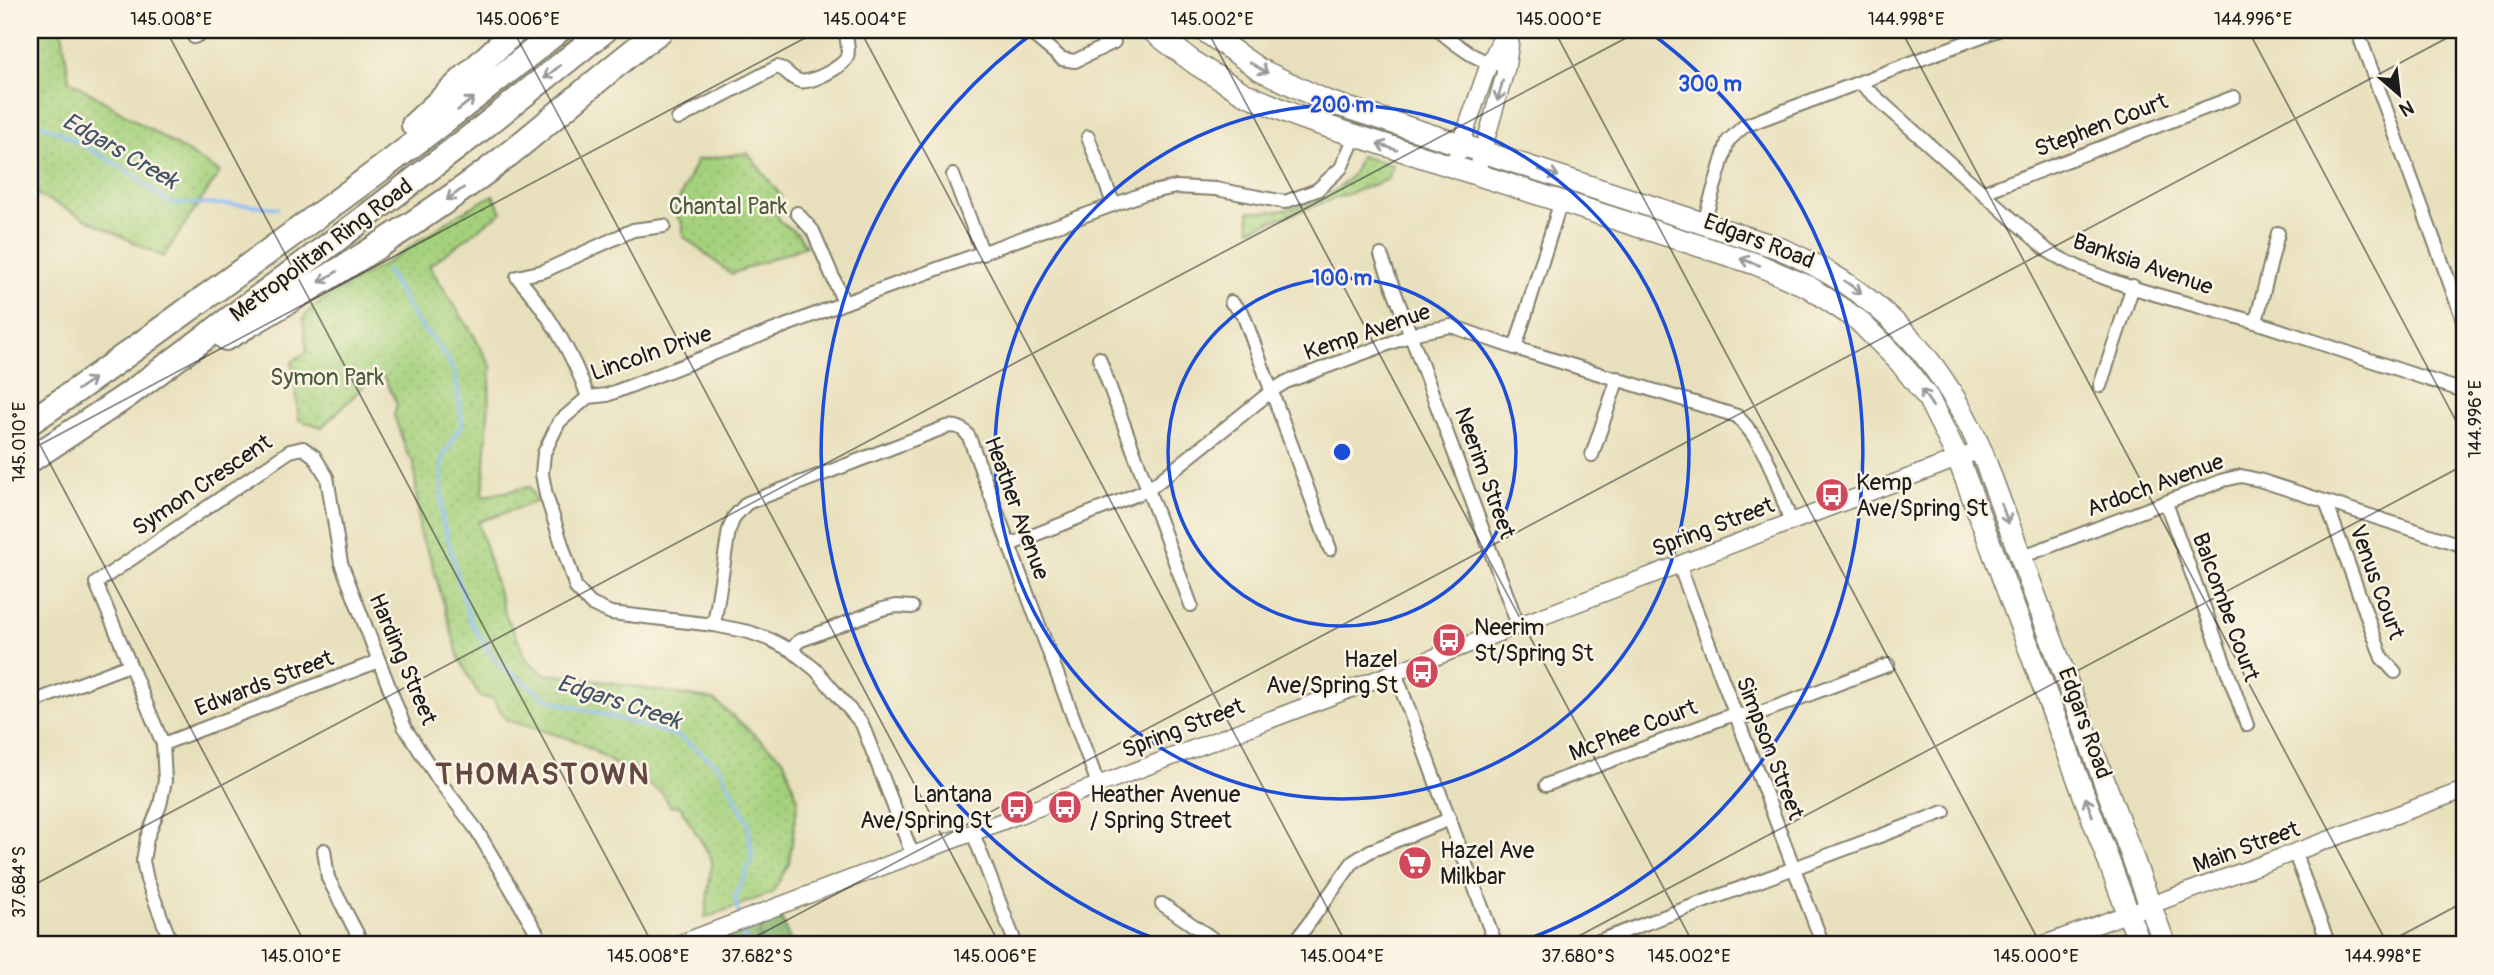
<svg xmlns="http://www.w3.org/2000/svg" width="2494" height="975" font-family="Pangolin,sans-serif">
	<defs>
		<pattern id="grass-dots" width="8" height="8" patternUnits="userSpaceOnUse" patternTransform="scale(1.75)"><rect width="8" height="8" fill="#a5d17d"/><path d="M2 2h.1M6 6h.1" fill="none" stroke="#8db36b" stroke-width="1.8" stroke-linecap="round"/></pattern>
		<pattern id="forest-firs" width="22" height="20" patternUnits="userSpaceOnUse" patternTransform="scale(1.75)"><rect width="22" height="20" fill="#84b36c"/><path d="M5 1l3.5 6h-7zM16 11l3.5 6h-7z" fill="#6b9158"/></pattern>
	</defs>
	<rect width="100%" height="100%" fill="#fcf5e5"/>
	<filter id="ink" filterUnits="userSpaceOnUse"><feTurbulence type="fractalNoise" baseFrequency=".0143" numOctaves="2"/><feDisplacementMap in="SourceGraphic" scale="14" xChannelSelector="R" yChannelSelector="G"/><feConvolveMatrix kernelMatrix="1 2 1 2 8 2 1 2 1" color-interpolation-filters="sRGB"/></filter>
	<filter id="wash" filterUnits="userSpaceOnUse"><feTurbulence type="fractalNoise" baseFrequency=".00686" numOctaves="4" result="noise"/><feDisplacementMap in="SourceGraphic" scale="28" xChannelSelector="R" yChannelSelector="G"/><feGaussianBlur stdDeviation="1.57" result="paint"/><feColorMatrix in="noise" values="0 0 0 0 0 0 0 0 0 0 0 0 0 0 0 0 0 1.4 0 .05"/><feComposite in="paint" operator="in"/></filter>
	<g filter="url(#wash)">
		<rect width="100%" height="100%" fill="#e8e0bc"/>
		<g fill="url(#grass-dots)" stroke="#60764c" stroke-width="2">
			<polygon points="30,30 62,30 69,80 220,172 163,257 30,191"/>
			<polygon points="748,153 781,196 776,206 779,221 798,234 806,246 731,274 683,236 683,226 674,211 697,160"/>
			<path d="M 1360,156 L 1393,165 L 1387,180 L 1250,229 L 1249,211 C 1283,214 1327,204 1351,176 C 1355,171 1358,163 1360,156 Z"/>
			<polygon points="493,195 502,212 429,266 473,334 491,366 483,496 530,487 536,502 478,522 505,614 528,661 545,674 583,678 714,700 784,760 798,800 789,864 772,893 705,918 712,859 679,805 671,807 662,793 577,741 506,720 493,699 480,697 459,658 430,556 420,536 414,463 407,453 394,415 397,404 384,377 375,375 322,427 299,420 292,362 307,351 303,319 311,308 394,258 459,214"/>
		</g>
		<polygon fill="url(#forest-firs)" stroke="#506844" stroke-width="2" points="781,917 792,945 722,945 719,939"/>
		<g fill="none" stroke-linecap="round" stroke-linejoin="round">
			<g stroke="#89baf5" stroke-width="3.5">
				<polyline points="30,120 59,132 125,169 169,203 247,205 278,208"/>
				<polyline points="387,271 415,319 445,354 456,376 462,425 442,458 442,519 470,621 497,663 550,700 678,736 718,765 748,822 752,859 735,897 739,916"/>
				<polyline points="741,927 746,945"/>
			</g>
		</g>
	</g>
	<g filter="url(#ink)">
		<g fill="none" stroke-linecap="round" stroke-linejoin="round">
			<g stroke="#827e6c" stroke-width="16">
				<g id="minor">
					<polyline points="1027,30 1062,59 1075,61 1114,42"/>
					<path d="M 1438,30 C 1461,48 1477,63 1507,66"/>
					<polyline points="2357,30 2464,322"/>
					<polyline points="194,37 209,30"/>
					<path d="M 1860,83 L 2048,251 C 2103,286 2192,303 2255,322 C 2325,344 2394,369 2464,391"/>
					<path d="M 678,119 L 777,67 C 787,69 790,79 800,81 C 810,84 843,67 847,57 C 850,48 845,39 847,30"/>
					<polyline points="1088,137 1113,203"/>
					<polyline points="953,175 983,254"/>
					<polyline points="1984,192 2234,97"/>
					<polyline points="797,213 813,231 844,303"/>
					<polyline points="1704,222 1728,141 1744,126 1998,30"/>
					<polyline points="1381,255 1518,625"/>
					<polyline points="1231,302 1243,314 1330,549"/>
					<polyline points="2256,322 2278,233"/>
					<polyline points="1515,348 1561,201"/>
					<polyline points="1099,358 1191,605"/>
					<polyline points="2100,386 2133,286"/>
					<path d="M 588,397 C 573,354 547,310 517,277 L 544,271 L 633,230 L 664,226"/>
					<polyline points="1592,455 1618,378"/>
					<polyline points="2326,502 2382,658 2395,672"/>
					<polyline points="2166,503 2247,725"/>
					<path d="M 1009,545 L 1148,490 L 1273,390 L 1286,382 L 1420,332 L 1451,326 L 1515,348 L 1737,416 C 1768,447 1776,482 1791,522"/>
					<polyline points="2021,557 2224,480 2241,476 2259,480 2464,546"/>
					<polyline points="1679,565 1823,945"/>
					<path d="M 714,625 L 729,530 L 734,517 L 747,503 L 946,427 C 956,425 963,427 969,437 L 1098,784"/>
					<polyline points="791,650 799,641 882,609 896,606 912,607"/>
					<polyline points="1395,672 1496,945"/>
					<polyline points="30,703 129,665"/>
					<polyline points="163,744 379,661"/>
					<polyline points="1546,785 1726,717 1735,714 1752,716 1888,665"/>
					<polyline points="973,833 1016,945"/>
					<polyline points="324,850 328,878 363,945"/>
					<polyline points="2295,854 2329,945"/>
					<polyline points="913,856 862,724 816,670 791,650 771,640 749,632 714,625 611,613 591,604 576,588 546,495 542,474 544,453 559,422 588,397 607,395 844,303 1143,194 1176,187 1216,189 1285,202 1317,190 1341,168 1355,137"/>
					<polyline points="1162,904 1222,945"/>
					<polyline points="172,945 147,880 143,861 147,838 160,805 165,781 163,744 96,583 290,451 303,448 314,456 327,477 341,563 405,728 440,782 476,829 544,945"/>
					<polyline points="1293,945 1353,862 1370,851 1450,819"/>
					<polyline points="1588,945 1944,812"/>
				</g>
			</g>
			<g stroke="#827e6c" stroke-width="19">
				<g id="tertiary">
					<polyline points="1457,155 1489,64 1505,30"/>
					<polyline points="1476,175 1507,66 1512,30"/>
					<polyline points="676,945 1981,450"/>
					<polyline points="2042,945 2464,790"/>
				</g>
			</g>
			<g stroke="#827e6c" stroke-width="24">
				<g id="primary">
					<polyline points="1151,30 1196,64 1243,93 1301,118 1756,264 1809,287 1858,320 1900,362 1928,398 1958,458 2140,945"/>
					<path d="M 1203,30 L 1259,69 L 1326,101 L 1779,248 C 1876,289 1939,354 1981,450 L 2165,945"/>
				</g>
			</g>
			<g stroke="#827e6c" stroke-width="28">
				<g id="motorway">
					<polyline points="414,125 516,30"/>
					<path d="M 226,338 C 315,286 404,233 487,171 C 547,126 601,74 661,30"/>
					<path d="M 30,422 C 90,382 148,339 207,296 C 326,210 446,123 559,30"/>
					<polyline points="30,460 125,397 333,242 477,132 605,30"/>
				</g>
			</g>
			<use href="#minor" stroke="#fff" stroke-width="12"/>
			<use href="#tertiary" stroke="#fff" stroke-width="16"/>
			<use href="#primary" stroke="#fff" stroke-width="21"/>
			<use href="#motorway" stroke="#fff" stroke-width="24"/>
		</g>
		<defs><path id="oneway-shaft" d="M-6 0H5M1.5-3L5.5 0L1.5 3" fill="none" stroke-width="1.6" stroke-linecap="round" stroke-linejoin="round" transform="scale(1.75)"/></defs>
		<g stroke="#999">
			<use href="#oneway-shaft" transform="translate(1259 68) rotate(31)"/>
			<use href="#oneway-shaft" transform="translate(552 72) rotate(141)"/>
			<use href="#oneway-shaft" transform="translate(1500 91) rotate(105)"/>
			<use href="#oneway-shaft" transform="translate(466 104) rotate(-38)"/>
			<use href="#oneway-shaft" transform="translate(1387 147) rotate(-163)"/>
			<use href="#oneway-shaft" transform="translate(1549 173) rotate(18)"/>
			<use href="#oneway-shaft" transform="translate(455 194) rotate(144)"/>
			<use href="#oneway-shaft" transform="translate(1750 262) rotate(-161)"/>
			<use href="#oneway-shaft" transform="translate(328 277) rotate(149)"/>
			<use href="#oneway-shaft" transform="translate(1853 287) rotate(35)"/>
			<use href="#oneway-shaft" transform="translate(86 384) rotate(-34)"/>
			<use href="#oneway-shaft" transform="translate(1927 398) rotate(-124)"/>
			<use href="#oneway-shaft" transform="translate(2005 514) rotate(70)"/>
			<use href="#oneway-shaft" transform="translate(2089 807) rotate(-111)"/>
		</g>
	</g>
	<path fill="none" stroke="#1c1c1c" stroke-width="2" stroke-opacity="0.45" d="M 166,30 L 653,945M 513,30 L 1000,945M 860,30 L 1347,945M 1207,30 L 1694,945M 1554,30 L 2041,945M 1901,30 L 2388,945M 2248,30 L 2464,436M 30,426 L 306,945M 30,450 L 820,30M 30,887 L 1641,30M 740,945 L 2462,30M 1562,945 L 2464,465M 2383,945 L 2464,902"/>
	<g fill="none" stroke="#1d4ed8" stroke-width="3.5">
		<circle cx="1342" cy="452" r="174"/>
		<circle cx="1342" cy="452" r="347"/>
		<path d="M1172 945A521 521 0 0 1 1036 31M1648 31A521 521 0 0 1 1512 945"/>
	</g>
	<defs>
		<g id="bus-disc" transform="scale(1.75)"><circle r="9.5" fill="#d1495b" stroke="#fcf5e5"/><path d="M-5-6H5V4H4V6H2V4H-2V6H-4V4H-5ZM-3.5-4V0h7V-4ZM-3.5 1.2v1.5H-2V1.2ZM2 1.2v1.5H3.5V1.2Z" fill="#fff"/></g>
		<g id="supermarket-disc" transform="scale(1.75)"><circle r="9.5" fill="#d1495b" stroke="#fcf5e5"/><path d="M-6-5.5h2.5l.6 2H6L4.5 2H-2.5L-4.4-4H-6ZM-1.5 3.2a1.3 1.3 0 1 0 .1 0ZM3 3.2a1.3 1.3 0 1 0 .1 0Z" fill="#fff"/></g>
	</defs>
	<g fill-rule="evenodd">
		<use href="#bus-disc" x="1832" y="495"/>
		<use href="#bus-disc" x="1449" y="640"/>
		<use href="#bus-disc" x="1422" y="672"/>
		<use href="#bus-disc" x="1017" y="807"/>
		<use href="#bus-disc" x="1065" y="807"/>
		<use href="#supermarket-disc" x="1415" y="863"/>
	</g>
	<g text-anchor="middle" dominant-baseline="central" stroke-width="5" stroke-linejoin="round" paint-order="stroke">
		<g font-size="23" fill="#1c1c1c" stroke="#fcf5e5">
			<text transform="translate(2101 125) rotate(-21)">Stephen Court</text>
			<text transform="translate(1759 241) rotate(21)">Edgars Road</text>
			<text transform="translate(321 250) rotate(-37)">Metropolitan Ring Road</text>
			<text transform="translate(2143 264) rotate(19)">Banksia Avenue</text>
			<text transform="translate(1367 332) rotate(-19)">Kemp Avenue</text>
			<text transform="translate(651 353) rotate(-19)">Lincoln Drive</text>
			<text transform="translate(1485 473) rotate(70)">Neerim Street</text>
			<text transform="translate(202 485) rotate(-34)">Symon Crescent</text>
			<text transform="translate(2155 485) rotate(-20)">Ardoch Avenue</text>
			<text transform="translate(1017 508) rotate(70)">Heather Avenue</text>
			<text transform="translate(1713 527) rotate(-21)">Spring Street</text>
			<text transform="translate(2377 582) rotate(70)">Venus Court</text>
			<text transform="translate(2226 607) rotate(70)">Balcombe Court</text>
			<text transform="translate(403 659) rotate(67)">Harding Street</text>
			<text transform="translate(264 683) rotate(-21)">Edwards Street</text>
			<text transform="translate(2085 723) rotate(70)">Edgars Road</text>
			<text transform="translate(1183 728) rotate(-21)">Spring Street</text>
			<text transform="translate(1633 730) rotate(-21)">McPhee Court</text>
			<text transform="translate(1770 748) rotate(69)">Simpson Street</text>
			<text transform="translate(2246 847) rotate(-20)">Main Street</text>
		</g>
		<g font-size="23" fill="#4c5b3e" stroke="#fcf5e5">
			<text x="728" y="206">Chantal Park</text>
			<text x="327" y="377">Symon Park</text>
		</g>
		<g font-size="23" fill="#1c1c1c" stroke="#fcf5e5" text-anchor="start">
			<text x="1856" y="482">Kemp<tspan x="1856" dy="26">Ave/Spring St</tspan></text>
			<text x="1474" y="627">Neerim<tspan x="1474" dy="26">St/Spring St</tspan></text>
			<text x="1398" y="659" text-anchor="end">Hazel<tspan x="1398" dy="26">Ave/Spring St</tspan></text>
			<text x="992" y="794" text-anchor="end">Lantana<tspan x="992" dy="26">Ave/Spring St</tspan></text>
			<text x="1090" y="794">Heather Avenue<tspan x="1090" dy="26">/ Spring Street</tspan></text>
			<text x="1440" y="850">Hazel Ave<tspan x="1440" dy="26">Milkbar</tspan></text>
		</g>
		<g font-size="24" font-style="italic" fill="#425368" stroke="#fcf5e5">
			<text transform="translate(120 151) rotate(30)">Edgars Creek</text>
			<text transform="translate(619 702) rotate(18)">Edgars Creek</text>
		</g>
		<g font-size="30" font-weight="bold" letter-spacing="2" fill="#634741" stroke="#fcf5e5">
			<text x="543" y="774">THOMASTOWN</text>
		</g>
	</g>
	<circle cx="1342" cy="452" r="10" fill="#1d4ed8" stroke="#fcf5e5" stroke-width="3.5"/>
	<g font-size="21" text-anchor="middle" font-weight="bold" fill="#1d4ed8" stroke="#fcf5e5" stroke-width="5" stroke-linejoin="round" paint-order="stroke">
		<text x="1710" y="91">300 m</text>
		<text x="1342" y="112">200 m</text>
		<text x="1342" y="285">100 m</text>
	</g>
	<rect width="2494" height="975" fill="none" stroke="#fcf5e5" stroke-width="77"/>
	<g transform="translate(2399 94) rotate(152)" stroke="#fcf5e5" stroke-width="5" paint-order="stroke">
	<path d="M0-5L12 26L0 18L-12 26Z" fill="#1c1c1c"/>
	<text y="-10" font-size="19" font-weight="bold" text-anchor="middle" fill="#1c1c1c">N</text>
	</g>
	<rect x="38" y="38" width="2418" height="898" fill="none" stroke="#1c1c1c" stroke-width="2.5"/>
	<g font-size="18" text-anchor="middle" fill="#1c1c1c">
		<text x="171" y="25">145.008°E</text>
		<text x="518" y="25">145.006°E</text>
		<text x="865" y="25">145.004°E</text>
		<text x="1212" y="25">145.002°E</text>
		<text x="1559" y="25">145.000°E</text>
		<text x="1906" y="25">144.998°E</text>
		<text x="2253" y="25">144.996°E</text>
		<text transform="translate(2475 419) rotate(-90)" y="6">144.996°E</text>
		<text transform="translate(19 442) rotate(-90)" y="6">145.010°E</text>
		<text transform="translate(19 882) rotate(-90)" y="6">37.684°S</text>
		<text x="301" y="962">145.010°E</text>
		<text x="648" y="962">145.008°E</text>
		<text x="757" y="962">37.682°S</text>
		<text x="995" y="962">145.006°E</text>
		<text x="1342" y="962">145.004°E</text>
		<text x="1578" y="962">37.680°S</text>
		<text x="1689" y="962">145.002°E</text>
		<text x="2036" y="962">145.000°E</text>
		<text x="2383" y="962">144.998°E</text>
	</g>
</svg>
